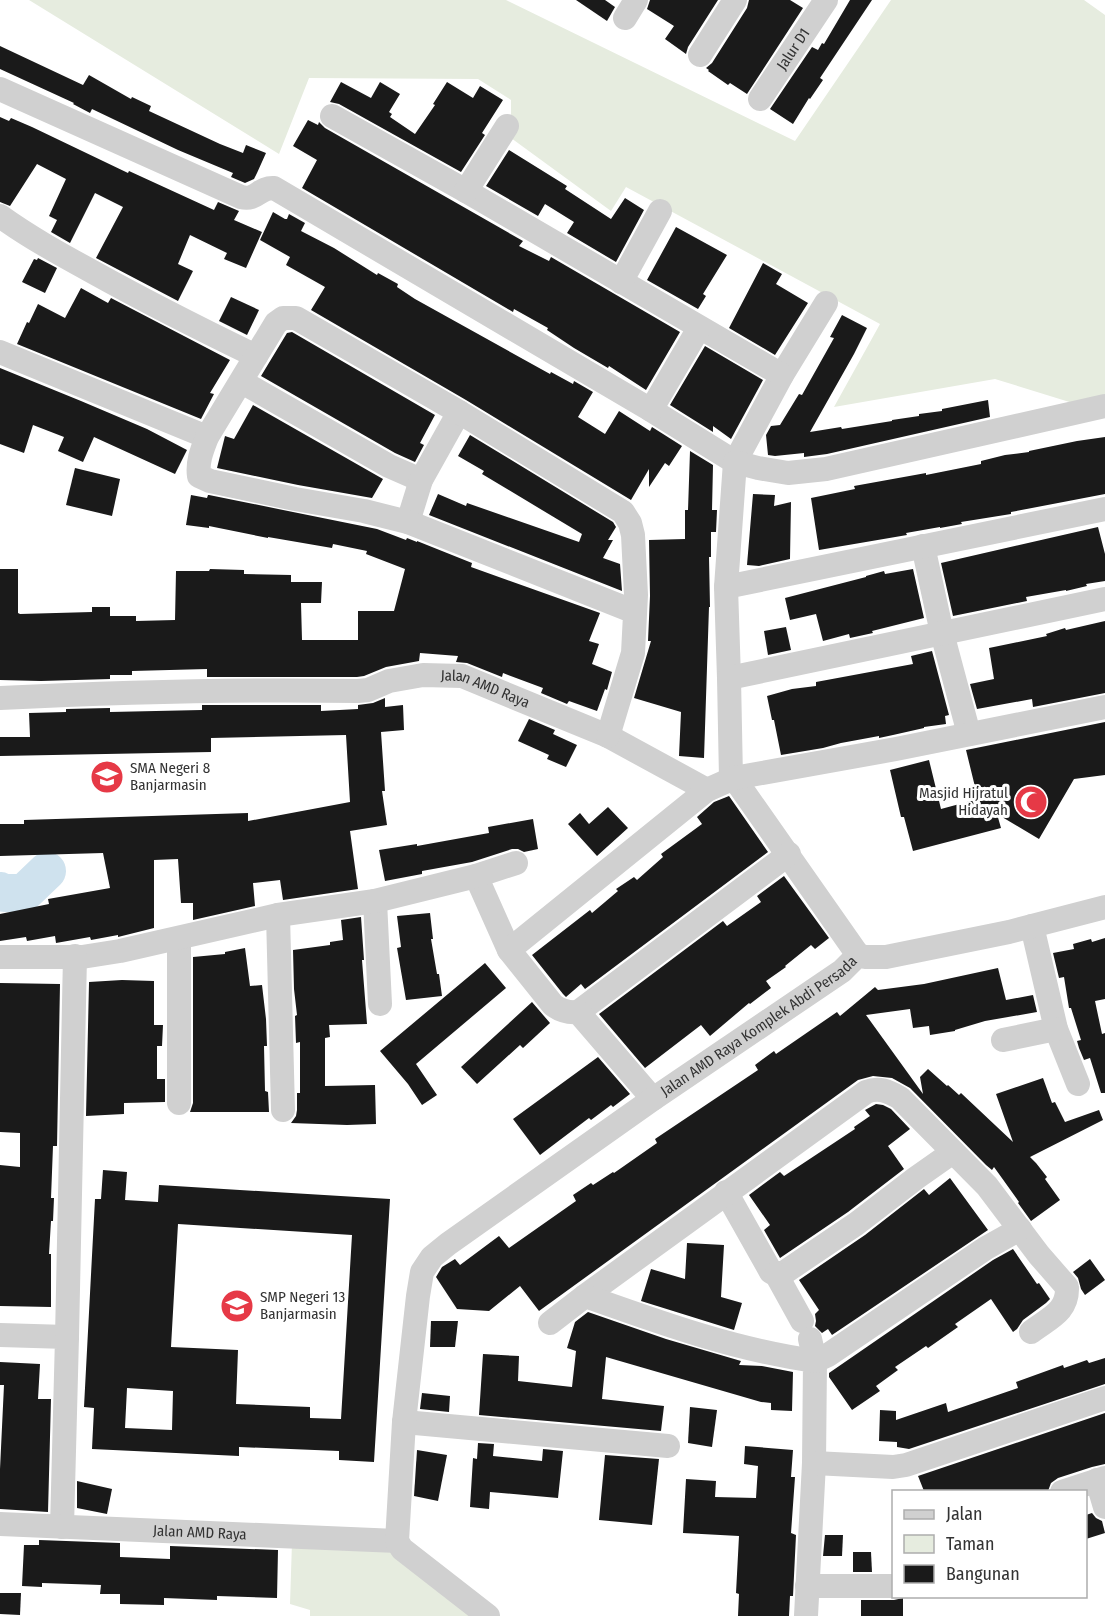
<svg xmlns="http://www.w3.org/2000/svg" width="1105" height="1616" font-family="'Fira Sans Condensed',sans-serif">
	<rect width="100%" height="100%" fill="#fff"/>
	<g fill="#e6ecdf">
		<polygon points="29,0 506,0 795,141 891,0 1084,0 1105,15 1105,413 995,379 834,407 880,324 626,187 611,211 511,138 511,100 478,79 309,78 279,154"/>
		<polygon points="292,1542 388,1548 474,1616 310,1616 310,1610 290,1604"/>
	</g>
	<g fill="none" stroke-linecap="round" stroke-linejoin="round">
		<polyline stroke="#cfe2ee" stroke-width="38" points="0,891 4,893 24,893 47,871"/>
	</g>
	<g fill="#1a1a1a" fill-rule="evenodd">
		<polygon points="576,0 605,0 615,7 607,21"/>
		<polygon points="650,0 718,0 688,47 686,54 665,39 674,26 647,9"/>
		<polygon points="749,0 790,0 803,8 747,94 730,83 728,85 708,71 709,70 706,68 712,63 747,8"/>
		<polygon points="850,0 872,0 820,78 823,80 810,99 809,98 793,124 770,109 812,47 818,50 822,43 824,44"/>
		<polygon points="0,46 83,85 89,75 131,99 132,97 151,106 149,111 220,144 243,153 246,145 266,153 257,173 254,179 245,183 231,177 233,173 178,150 92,109 90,113 73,104 74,103 0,69"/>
		<polygon points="341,82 371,98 380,82 400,94 389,112 392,114 390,117 415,134 435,105 433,104 447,82 473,98 480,86 503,100 482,133 485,135 461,172 339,104 330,102"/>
		<polygon points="0,117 9,121 11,118 32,127 128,173 129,171 214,210 218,202 239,211 234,220 262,232 246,268 224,259 227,253 190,235 178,264 193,271 178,301 96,258 123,207 95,193 70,243 51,232 57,220 49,216 66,179 37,164 10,206 0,202"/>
		<polygon points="308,120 318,125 319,122 325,128 523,241 519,246 549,261 551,257 680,332 646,390 609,366 608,368 574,348 547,330 548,328 514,309 513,312 302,188 317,160 293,146"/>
		<polygon points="509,150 567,186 565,189 611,219 625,198 644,210 616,262 567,233 574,222 545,204 538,216 486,186"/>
		<polygon points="273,212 285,219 287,219 289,214 305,223 301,231 334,248 377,275 378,273 398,284 397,287 415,299 550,374 551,372 573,384 574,381 593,392 578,417 605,434 619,411 650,431 652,427 682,446 669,466 665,463 649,487 649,469 631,500 466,400 311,310 325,287 286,265 290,257 260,240"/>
		<polygon points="676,227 727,255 703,294 706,296 698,309 647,280"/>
		<polygon points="38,258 57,268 45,293 22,282 34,259 37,260"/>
		<polygon points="763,263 782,274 776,284 808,303 775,355 729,328"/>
		<polygon points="81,288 108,303 111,298 230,360 210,393 214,394 201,419 17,344 27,322 29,323 38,304 65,318"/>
		<polygon points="231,297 259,310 247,335 219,321"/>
		<polygon points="842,315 867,328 854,354 810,432 841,427 842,429 892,421 892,420 919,416 919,414 942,411 942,409 988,400 990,417 827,454 804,457 804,453 775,456 768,455 766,435 771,426 780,425 799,394 802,395 834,338 830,337"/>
		<polygon points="292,332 435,415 420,443 424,445 415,462 395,453 261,376 287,333"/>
		<polygon points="705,346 763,380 731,439 713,426 713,432 670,405"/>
		<polygon points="0,368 81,401 147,429 187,450 175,474 94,437 83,462 58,451 64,437 33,425 24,453 0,444"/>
		<polygon points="253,405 383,479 372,498 298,485 217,468 225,436 234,439"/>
		<polygon points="470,435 613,522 616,527 608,540 613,540 603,558 620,564 622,591 429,515 438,494 466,506 467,503 579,542 582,534 482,474 484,471 458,456"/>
		<polygon points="1105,437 1105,494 1011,512 1011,514 961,522 962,524 940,528 940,527 906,533 907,535 819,550 811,498 855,489 854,486 926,473 926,475 981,464 981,461 1005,455 1029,452 1029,451 1077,441"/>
		<polygon points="690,451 713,465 712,510 717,510 716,532 711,532 711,557 709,557 710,607 709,607 704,758 679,756 681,712 634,698 651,641 648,641 650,596 649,540 685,539 685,510 688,510"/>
		<polygon points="75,468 120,479 112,516 66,505"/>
		<polygon points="753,494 775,495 774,506 791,502 790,559 759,566 747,565"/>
		<polygon points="191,495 207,498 208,495 209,495 377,529 406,540 407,538 417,542 417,541 472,563 471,567 600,613 589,641 599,644 592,664 612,672 607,690 605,689 597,711 569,701 567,704 541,693 543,688 503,673 502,677 467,663 456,662 458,656 420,653 419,661 386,667 364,676 357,677 207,677 207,669 132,671 132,675 110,675 110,679 41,681 0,680 0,569 18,569 18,613 20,614 92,612 92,607 110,607 110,616 136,616 136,621 175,620 176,571 209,571 210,569 244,570 244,574 291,575 291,582 322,582 321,603 301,603 302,640 358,640 358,611 394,611 405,569 366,554 367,551 333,544 332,548 268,537 268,538 209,526 209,528 186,525"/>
		<polygon points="1098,527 1105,554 1105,581 1086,584 1087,586 1066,591 1066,590 1026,597 1027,601 953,616 941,563"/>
		<polygon points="913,569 924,618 872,631 873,633 850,638 849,634 823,641 816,614 790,620 785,598 866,577 866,576 884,571 885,574"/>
		<polygon points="1105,621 1105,693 1033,707 1032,699 977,709 970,684 994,679 989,648 1047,636 1046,634 1065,628 1066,630"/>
		<polygon points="786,627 791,650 768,655 764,631"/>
		<polygon points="932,651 949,715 945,716 946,724 924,727 924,728 893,735 879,738 879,736 841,743 823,748 781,755 774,720 772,720 767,696 792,689 816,686 816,682 913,664 911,656"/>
		<polygon points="385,698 385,707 403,705 404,730 381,732 385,791 382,791 387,825 350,831 358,889 283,900 280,880 253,883 255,906 193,920 193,903 181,903 178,859 154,860 154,928 118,937 118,935 91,940 90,937 56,943 55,936 27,941 26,937 0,941 0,914 49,904 48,899 110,888 103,853 0,856 0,824 24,824 24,820 248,813 248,821 350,802 346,735 211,738 211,752 0,756 0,737 30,737 29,713 66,712 66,709 110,708 110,712 202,710 202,705 321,705 321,711 358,709 358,705 373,703"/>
		<polygon points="529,719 555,730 553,734 577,745 566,767 547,759 549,755 518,741"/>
		<polygon points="1105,722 1105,775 1074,779 1039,839 997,814 1001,828 913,851 904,817 901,817 890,770 929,760 941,809 978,799 966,750"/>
		<polygon points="729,796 768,852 585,989 581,984 566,997 563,994 532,955 590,910 592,913 618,891 616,889 634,877 637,880 663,857 661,854 702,824 697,817 714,802"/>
		<polygon points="608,807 628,828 597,856 568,824 580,813 589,824"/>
		<polygon points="533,819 538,849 524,852 518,849 512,849 472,862 422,871 422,874 385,881 379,850 417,844 417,846 489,833 488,827"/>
		<polygon points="784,876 829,938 815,949 811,945 785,966 786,967 766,981 771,988 750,1004 749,1003 710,1036 701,1025 645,1068 599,1014 723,921 727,926 761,902 757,896"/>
		<polygon points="430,913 433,939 431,939 437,974 439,974 442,996 406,1000 397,948 401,947 397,916"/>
		<polygon points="361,917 364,960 362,960 367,1024 329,1025 330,1037 325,1038 325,1086 375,1085 376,1124 347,1125 291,1123 296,1116 297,1110 297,1093 300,1093 300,1042 296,1043 295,1016 297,1015 294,989 293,950 330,945 330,942 343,940 341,920"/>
		<polygon points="1105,938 1105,999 1095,1001 1102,1034 1105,1033 1105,1093 1101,1093 1090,1058 1084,1060 1079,1048 1077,1041 1081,1040 1071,1008 1069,1008 1064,977 1059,978 1053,953 1074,949 1073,944 1091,939 1092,942"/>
		<polygon points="245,948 250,986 262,985 266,1019 267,1046 264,1046 265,1091 268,1092 269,1112 190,1112 193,1103 193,957 225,954 225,952"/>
		<polygon points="485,963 506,988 416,1064 437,1095 422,1105 408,1084 380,1051"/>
		<polygon points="998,968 1006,1000 1033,995 1037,1012 985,1021 955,1030 955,1031 930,1035 929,1026 913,1028 910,1009 866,1015 923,1094 920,1077 928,1069 947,1086 948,1085 959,1095 961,1093 1013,1142 996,1094 1043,1078 1052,1103 1055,1102 1065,1122 1099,1110 1103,1120 1030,1157 1036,1163 1047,1177 1045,1179 1060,1200 1031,1221 1018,1203 1019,1202 994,1167 992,1170 986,1165 910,1088 892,1078 873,1076 858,1080 539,1311 520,1286 489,1311 457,1309 436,1277 442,1267 455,1259 460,1265 499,1236 509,1248 576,1201 573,1195 591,1183 593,1185 613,1172 614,1173 657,1143 655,1139 758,1070 755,1065 774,1051 776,1054 837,1012 840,1016 875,987 878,990 924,984"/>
		<polygon points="122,980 154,981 154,1025 163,1025 162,1046 157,1046 157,1079 165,1079 165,1102 124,1103 124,1114 86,1116 89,983 89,982"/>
		<polygon points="0,983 60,984 57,1146 53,1146 51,1198 54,1198 53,1221 51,1221 49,1254 51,1254 51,1307 0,1306 0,1165 20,1167 20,1133 0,1132"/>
		<polygon points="532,1002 550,1023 523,1048 520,1045 477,1084 461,1067"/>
		<polygon points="598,1057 630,1094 613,1107 611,1105 591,1120 589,1118 540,1155 513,1119"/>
		<polygon points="876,1104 883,1105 891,1109 910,1129 888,1146 904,1169 848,1212 780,1258 764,1230 770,1225 749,1195 780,1172 784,1176 855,1129 854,1127 870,1116 865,1110"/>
		<path d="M 103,1170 L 127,1172 L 125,1200 L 158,1202 L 159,1185 L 390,1199 L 374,1462 L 339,1460 L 339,1451 L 239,1447 L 239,1456 L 92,1449 L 94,1408 L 84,1407 L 95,1199 L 101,1199 ZM 178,1224 L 352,1235 L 341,1419 L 310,1418 L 310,1407 L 236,1404 L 238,1350 L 171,1347 ZM 127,1388 L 173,1391 L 172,1430 L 125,1428 Z"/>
		<polygon points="950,1178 988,1230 832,1335 828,1329 822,1333 815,1326 816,1321 815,1314 819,1310 799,1280 865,1235 924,1189 929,1195"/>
		<polygon points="687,1243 724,1245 721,1297 742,1303 734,1330 641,1301 651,1269 685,1279"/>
		<polygon points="1013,1249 1037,1284 1039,1283 1050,1299 1046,1303 1023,1320 1017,1329 1013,1332 991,1299 955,1324 958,1327 928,1348 926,1346 895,1367 898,1370 876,1386 880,1391 852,1410 829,1377 829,1373 993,1260"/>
		<polygon points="1090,1259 1105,1280 1085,1295 1081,1289 1078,1278 1073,1272"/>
		<polygon points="588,1312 666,1339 741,1361 739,1365 762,1366 793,1372 792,1411 771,1410 771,1403 761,1402 606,1357 602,1399 664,1406 661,1431 479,1415 483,1354 519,1356 518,1381 572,1387 576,1351 567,1348 575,1322"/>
		<polygon points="431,1321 458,1321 455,1347 430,1347"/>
		<polygon points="1105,1358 1105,1384 909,1449 897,1447 897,1442 879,1441 880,1410 896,1411 896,1420 946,1403 948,1412 1018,1388 1016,1382 1063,1365 1064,1368 1087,1360 1089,1363"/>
		<polygon points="0,1362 40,1364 38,1399 51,1399 48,1512 0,1509 0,1469 4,1385 0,1385"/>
		<polygon points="422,1393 450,1396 449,1412 420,1409"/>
		<polygon points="690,1407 717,1410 712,1447 688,1443"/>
		<polygon points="1105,1413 1105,1464 1092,1467 1058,1478 1051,1483 1048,1491 924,1491 918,1476"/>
		<polygon points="478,1443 494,1444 493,1456 542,1461 543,1449 563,1451 558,1498 490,1492 489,1509 470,1507 473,1458 477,1459"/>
		<polygon points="745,1446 793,1450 791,1477 795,1477 791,1533 796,1535 793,1596 790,1596 789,1616 738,1616 739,1594 736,1593 739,1536 683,1533 686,1479 716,1481 715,1497 756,1498 758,1466 744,1464"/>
		<polygon points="417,1450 447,1455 438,1501 414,1496"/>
		<polygon points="605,1455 659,1459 652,1525 599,1520"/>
		<polygon points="77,1481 112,1489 107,1514 77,1508"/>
		<polygon points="1092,1513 1096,1518 1102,1521 1105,1533 1086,1539 1086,1515"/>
		<polygon points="825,1535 843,1535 842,1556 823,1556"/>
		<polygon points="39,1540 120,1543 120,1557 170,1559 170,1546 278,1550 277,1598 217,1596 217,1600 164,1598 164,1605 120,1604 120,1594 100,1594 101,1585 42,1583 42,1587 22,1586 24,1545 39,1545"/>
		<polygon points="853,1552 871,1552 872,1572 853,1572"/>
		<polygon points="0,1593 21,1593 20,1615 0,1614"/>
		<polygon points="903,1598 903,1616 861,1616 861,1600 894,1600"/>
	</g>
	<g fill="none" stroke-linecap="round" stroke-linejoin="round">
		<g stroke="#d0d0d0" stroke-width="24">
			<polyline points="625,18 636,0"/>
			<polyline points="700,55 735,0"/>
			<path d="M 0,89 L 241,197 C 257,201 259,187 274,188 L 651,410 L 735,462 L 782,375 L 826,303"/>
			<path id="s1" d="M 760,99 L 826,0"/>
			<polyline points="332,116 466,191 782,375"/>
			<polyline points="466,191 507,126"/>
			<path d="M 0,216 C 29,237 60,254 91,271 C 145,301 200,329 256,356"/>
			<polyline points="621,282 660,211"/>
			<polyline points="0,352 207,437"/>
			<polyline points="242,382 389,466 421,480"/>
			<polyline points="651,410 699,328"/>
			<polyline points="408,522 421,480 459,412"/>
			<polyline points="923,546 942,633 969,734"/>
			<polyline points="726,587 735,462 758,468 788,473 826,469 1105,406"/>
			<polyline points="729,678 726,587 1105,509"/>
			<path id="s2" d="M 0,698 C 119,692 239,689 358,691 L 368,690 L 389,681 L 423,675 L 462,676 L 608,736 L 707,790"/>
			<path d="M 608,736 L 633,653 L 636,595 L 633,535 L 630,523 L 623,512 L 459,412 L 296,318 L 283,318 L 276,323 L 207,437 C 202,450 197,462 199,476 L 210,481 L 295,499 L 364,511 L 408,522 L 635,612"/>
			<polyline points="731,778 729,678 1105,599"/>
			<polyline points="734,778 858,955"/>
			<polyline points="476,876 509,950"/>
			<polyline points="375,901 380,1004"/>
			<polyline points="278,915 283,1110"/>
			<polyline points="1032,926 1056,1029 1078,1084"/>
			<polyline points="179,939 179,1103"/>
			<polyline points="0,957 82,957 120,951 278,915 375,901 476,876 516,863"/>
			<polyline points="578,1012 789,854"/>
			<polyline points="1003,1040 1056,1029"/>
			<path d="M 653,1099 L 578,1012 C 568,1013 561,1011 553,1005 L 509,950 L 707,790 L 734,778 L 896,749 L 1105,707"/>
			<polyline points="726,1192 771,1272 776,1274 785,1272 856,1224 916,1178 953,1152"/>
			<polyline points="776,1274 802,1321"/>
			<path d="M 585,1296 L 866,1092 C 879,1087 888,1091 900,1098 L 987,1186 L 1039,1255 L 1067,1287 C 1068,1312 1049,1318 1031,1332"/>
			<path d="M 550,1323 L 585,1296 C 661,1323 735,1350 815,1361 L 814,1463 L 806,1616"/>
			<polyline points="0,1335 67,1337 62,1527"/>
			<polyline points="67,1337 75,956"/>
			<polyline points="810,1339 815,1361 828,1355 986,1248 1020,1229"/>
			<polyline points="404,1422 668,1446"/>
			<polyline points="814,1463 893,1467 906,1465 1105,1398"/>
			<polyline points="1097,1480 1105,1507"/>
			<polyline points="1062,1492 1105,1478"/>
			<path id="s3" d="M 0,1524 L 397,1541"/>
			<polyline points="807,1586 894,1586"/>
			<path id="s4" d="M 488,1616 L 402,1549 L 397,1541 L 404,1422 L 418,1296 L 422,1272 L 432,1257 L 448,1244 L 653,1099 L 842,971 L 858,955 L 865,957 L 886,957 L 1009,932 L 1105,907"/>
		</g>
	</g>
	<defs>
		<g id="school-disc" transform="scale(1.725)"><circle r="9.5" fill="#e63946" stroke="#fff"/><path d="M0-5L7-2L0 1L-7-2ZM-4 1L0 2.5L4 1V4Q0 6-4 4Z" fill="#fff"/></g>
		<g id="mosque-disc" transform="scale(1.725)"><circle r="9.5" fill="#e63946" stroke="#fff"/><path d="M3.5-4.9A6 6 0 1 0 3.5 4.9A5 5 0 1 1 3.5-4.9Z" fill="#fff"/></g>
	</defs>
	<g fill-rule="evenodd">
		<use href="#school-disc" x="107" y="777"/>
		<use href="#mosque-disc" x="1031" y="802"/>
		<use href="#school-disc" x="237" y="1306"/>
	</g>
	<g text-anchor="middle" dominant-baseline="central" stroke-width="6" stroke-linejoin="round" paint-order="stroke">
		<g font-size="15" fill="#333" stroke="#fff">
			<text stroke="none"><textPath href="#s1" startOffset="60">Jalur D1</textPath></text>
			<text stroke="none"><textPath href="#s2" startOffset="490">Jalan AMD Raya</textPath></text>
			<text stroke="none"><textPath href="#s4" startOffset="807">Jalan AMD Raya Komplek Abdi Persada</textPath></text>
			<text stroke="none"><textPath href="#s3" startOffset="200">Jalan AMD Raya</textPath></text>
		</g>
		<g font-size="15" fill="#333" stroke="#fff" text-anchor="start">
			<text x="130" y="768">SMA Negeri 8<tspan x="130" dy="17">Banjarmasin</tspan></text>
			<text x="1008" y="793" text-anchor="end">Masjid Hijratul<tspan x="1008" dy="17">Hidayah</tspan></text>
			<text x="260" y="1297">SMP Negeri 13<tspan x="260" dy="17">Banjarmasin</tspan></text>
		</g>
	</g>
	<rect x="892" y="1490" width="195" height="108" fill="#ffffff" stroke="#adadad" stroke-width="1.5"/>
	<rect x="904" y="1510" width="30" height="9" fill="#d0d0d0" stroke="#adadad" stroke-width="1.5"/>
	<text x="946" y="1520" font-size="18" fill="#333333">Jalan</text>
	<rect x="904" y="1535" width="30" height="18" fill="#e6ecdf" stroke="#adadad" stroke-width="1.5"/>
	<text x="946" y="1550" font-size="18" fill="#333333">Taman</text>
	<rect x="904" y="1565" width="30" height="18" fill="#1a1a1a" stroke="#adadad" stroke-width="1.5"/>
	<text x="946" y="1580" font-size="18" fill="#333333">Bangunan</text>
</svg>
